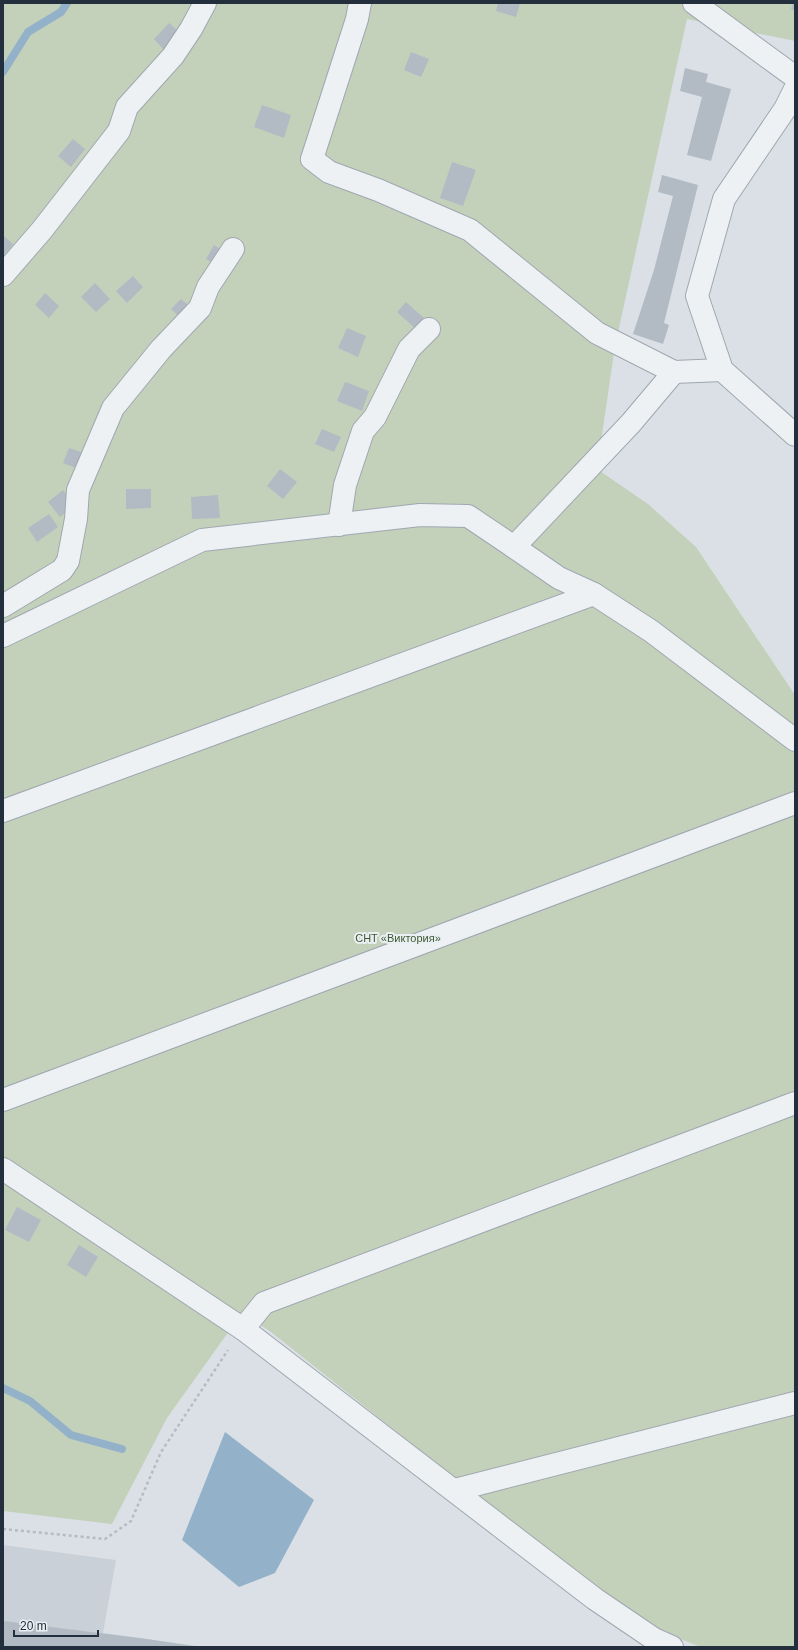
<svg xmlns="http://www.w3.org/2000/svg" width="798" height="1650" font-family="Helvetica,sans-serif">
	<rect width="100%" height="100%" fill="#dbe0e6"/>
	<polygon fill="#c9d0d8" points="3,1545 116,1560 103,1633 205,1647 3,1647"/>
	<polygon fill="#c3d1bb" points="3,3 795,3 795,41 687,19 615,346 597,469 648,504 696,547 795,695 795,1647 701,1647 660,1631 598,1592 271,1332 242,1313 167,1418 112,1524 3,1511"/>
	<polygon fill="#93b2c9" points="225,1432 314,1500 275,1573 239,1587 182,1540"/>
	<g fill="none" stroke-linecap="round" stroke-linejoin="round">
		<g stroke="#93b2c9" stroke-width="8">
			<polyline points="3,72 28,32 61,12 67,3"/>
			<polyline points="3,1388 30,1401 71,1435 122,1449"/>
		</g>
	</g>
	<g fill="#b2bac3">
		<polygon points="498,3 520,3 516,17 496,11"/>
		<polygon points="793,3 795,3 795,11 791,9"/>
		<polygon points="169,23 180,33 164,50 154,39"/>
		<polygon points="411,52 429,59 421,77 404,70"/>
		<polygon points="685,68 708,74 706,82 731,89 711,161 687,155 702,97 680,91"/>
		<polygon points="262,105 291,115 284,138 254,127"/>
		<polygon points="73,139 85,149 71,167 58,156"/>
		<polygon points="452,162 476,170 463,206 440,198"/>
		<polygon points="662,175 698,185 664,323 669,325 663,344 633,334 654,270 673,196 658,192"/>
		<polygon points="3,235 13,244 3,256"/>
		<polygon points="214,245 225,252 217,265 206,259"/>
		<polygon points="133,276 143,287 127,303 116,291"/>
		<polygon points="95,283 110,299 96,312 81,297"/>
		<polygon points="45,293 59,306 49,318 35,305"/>
		<polygon points="181,299 193,309 183,320 171,309"/>
		<polygon points="406,302 425,319 416,329 397,312"/>
		<polygon points="347,328 366,336 358,357 338,348"/>
		<polygon points="345,382 369,391 362,411 337,401"/>
		<polygon points="322,429 341,437 334,452 315,444"/>
		<polygon points="69,448 87,454 81,470 63,463"/>
		<polygon points="280,469 297,482 283,499 267,486"/>
		<polygon points="126,489 151,489 151,508 126,509"/>
		<polygon points="63,490 74,505 60,517 48,502"/>
		<polygon points="218,495 220,518 192,519 191,497"/>
		<polygon points="49,514 58,527 37,542 28,528"/>
		<polygon points="17,1207 41,1220 29,1242 5,1230"/>
		<polygon points="79,1245 98,1257 86,1277 67,1265"/>
		<polygon points="3,1621 147,1639 199,1647 3,1647"/>
	</g>
	<g fill="none" stroke-linecap="round" stroke-linejoin="round">
		<g stroke="#a0a7b0" stroke-width="24">
			<g id="minor">
				<polyline points="360,3 357,19 312,159 329,172 378,190 470,230 597,333 674,372 722,370"/>
				<polyline points="694,3 795,77"/>
				<polyline points="795,89 785,109 724,199 697,296 722,370 795,435"/>
				<polyline points="3,275 42,230 119,131 127,107 173,56 191,29 205,3"/>
				<polyline points="339,525 345,485 363,431 375,417 409,349 429,329"/>
				<polyline points="514,547 559,578 594,594"/>
				<polyline points="3,606 62,570 68,561 76,519 78,490 113,408 161,349 200,308 208,287 233,249"/>
				<polyline points="3,636 202,540 420,515 468,516 514,547 631,423 674,372"/>
				<polyline points="3,811 594,594 651,631 795,740"/>
				<polyline points="3,1100 795,803"/>
				<polyline points="3,1169 243,1329 595,1599 654,1639 672,1647"/>
				<polyline points="243,1329 264,1303 795,1103"/>
				<polyline points="455,1490 795,1403"/>
			</g>
		</g>
		<polyline stroke="#b5bbc1" stroke-width="2.5" stroke-dasharray="3 3" stroke-linecap="butt" points="3,1529 105,1539 131,1521 161,1452 228,1350"/>
		<use href="#minor" stroke="#edf1f4" stroke-width="22"/>
	</g>
	<g text-anchor="middle" dominant-baseline="central" stroke-width="4" stroke-linejoin="round" paint-order="stroke">
		<g font-size="11" fill="#3c5931" stroke="#eaeff4">
			<text x="398" y="938">СНТ «Виктория»</text>
		</g>
	</g>
	<rect width="798" height="1650" fill="none" stroke="#242f3d" stroke-width="8"/>
	<path d="M14 1630v6h84v-6" fill="none" stroke="#242f3d" stroke-width="2"/>
	<text x="20" y="1630" font-size="12" fill="#242f3d" stroke="#eaeff4" stroke-width="3" paint-order="stroke">20 m</text>
</svg>
